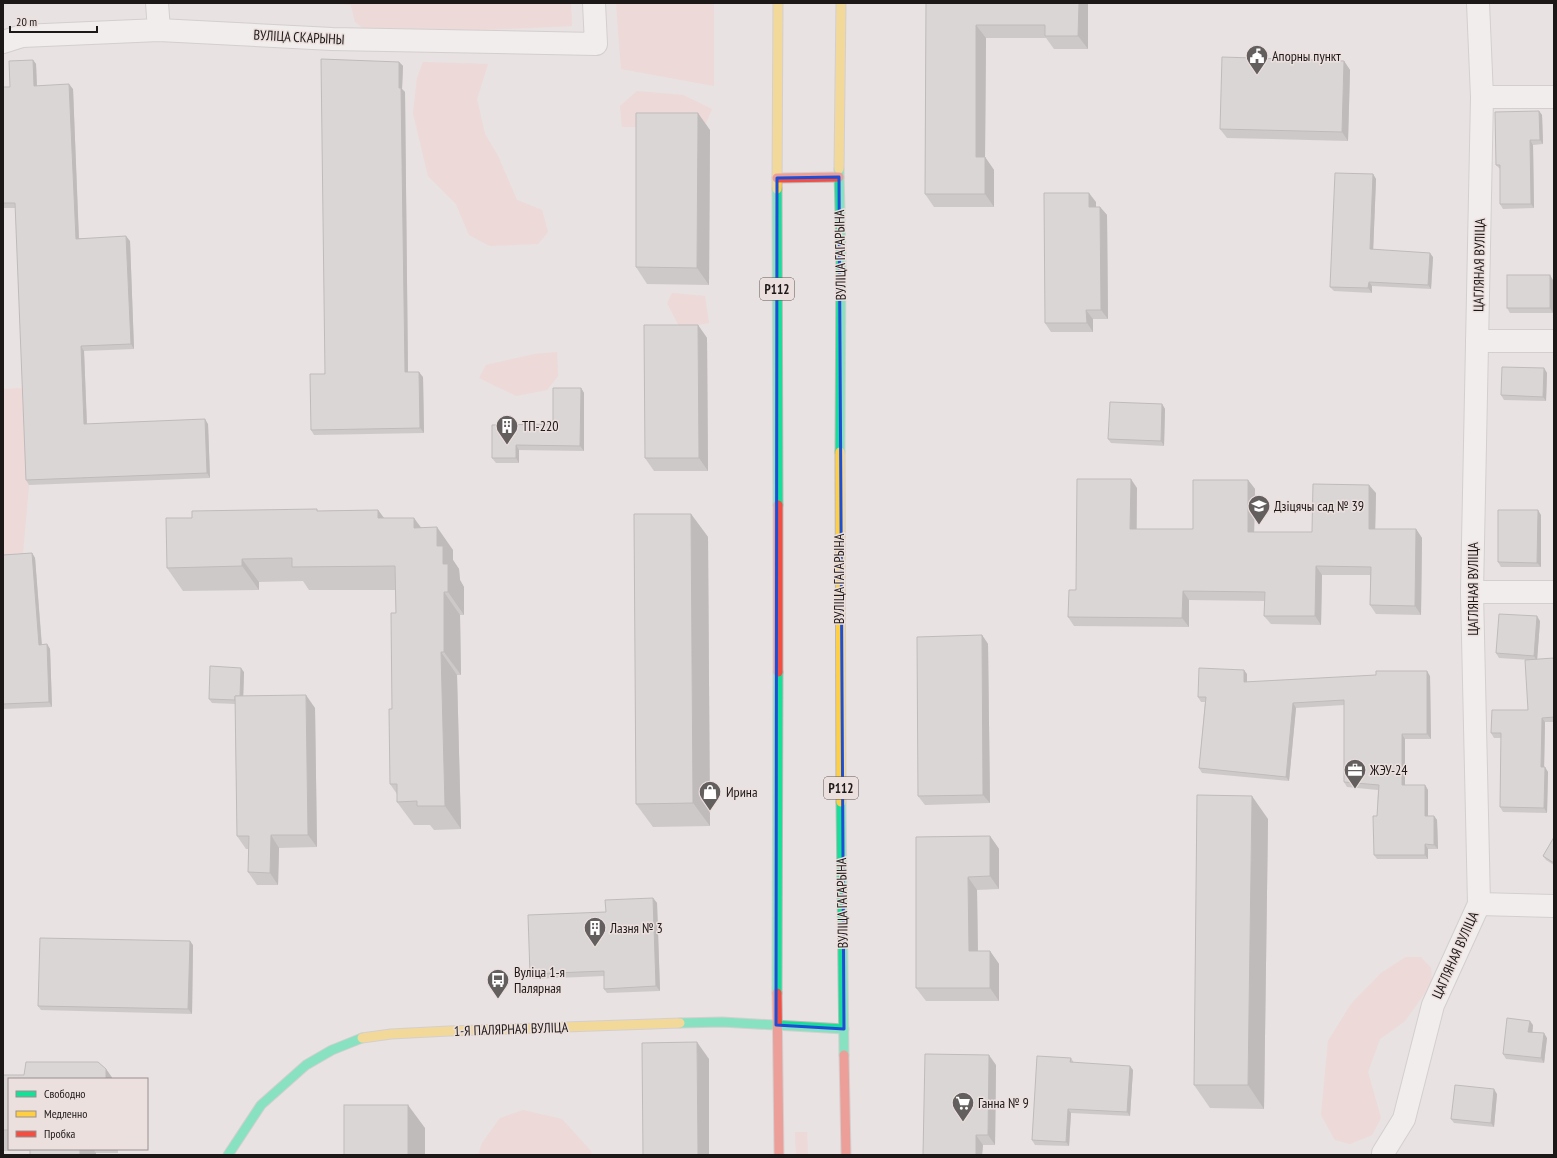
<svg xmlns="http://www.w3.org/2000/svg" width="1557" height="1158" font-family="'PT Sans Narrow',sans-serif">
	<rect width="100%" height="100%" fill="#e8e2e2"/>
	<g fill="#f4cfca">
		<polygon points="325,3 571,3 572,26 372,35 355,22 351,5"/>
		<polygon points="616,3 714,3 714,86 621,69"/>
		<polygon points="423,62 488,64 477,99 485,134 498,156 517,200 542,210 548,232 538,244 490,246 469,235 456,204 428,176 413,113 417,78"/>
		<polygon points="637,91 683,95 712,109 706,123 654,119 636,127 622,127 620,106"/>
		<polygon points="672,293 705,296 709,323 680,328 667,303"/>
		<polygon points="557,352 558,376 547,390 516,396 479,378 486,365 535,354"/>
		<polygon points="25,388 29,485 23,553 3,555 3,389"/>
		<polygon points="1406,957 1421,957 1431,968 1432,983 1405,1021 1380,1039 1368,1072 1381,1118 1372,1135 1350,1144 1335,1140 1321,1115 1328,1041 1351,1004 1381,973"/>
		<polygon points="523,1110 562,1119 591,1151 592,1155 478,1155 482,1143 500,1118"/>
		<polygon points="795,1132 807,1132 808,1155 796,1155"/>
	</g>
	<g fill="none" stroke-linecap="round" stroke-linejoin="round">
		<g stroke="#bdb8b8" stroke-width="24">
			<g id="street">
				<polyline points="157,3 159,30"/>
				<polyline points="3,42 22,36 159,30 332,39 596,44 594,3"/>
				<polyline points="1482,97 1554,97"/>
				<polyline points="1477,341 1554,341"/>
				<polyline points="1472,592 1554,592"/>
				<polyline points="1479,904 1554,906"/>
				<polyline points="1383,1155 1383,1153 1404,1119 1433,1005 1479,904 1472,592 1482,97 1478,3"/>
			</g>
		</g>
		<g stroke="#bdb8b8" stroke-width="11">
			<g id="fast">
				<polyline points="839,169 841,256 840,452"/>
				<polyline points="777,189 778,505"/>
				<polyline points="841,802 844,1055"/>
				<polyline points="777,993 778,672"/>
				<polyline points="680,1023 722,1022 844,1029"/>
				<polyline points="228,1155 261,1105 306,1065 332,1050 362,1038"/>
			</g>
		</g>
		<g stroke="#bdb8b8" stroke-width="11">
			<g id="slow">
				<polyline points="839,169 841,3"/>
				<polyline points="777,189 778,3"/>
				<polyline points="840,452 841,802"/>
				<polyline points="362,1038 391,1034 449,1031 680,1023"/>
			</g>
		</g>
		<g stroke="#bdb8b8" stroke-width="11">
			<g id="jam">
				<polyline points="777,178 839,177"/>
				<polyline points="778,505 778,672"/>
				<polyline points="777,993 779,1155"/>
				<polyline points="844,1055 846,1155"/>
			</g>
		</g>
		<use href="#street" stroke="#fcfbfb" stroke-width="22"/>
		<use href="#fast" stroke="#16e098" stroke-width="9"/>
		<use href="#slow" stroke="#ffcf43" stroke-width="9"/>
		<use href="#jam" stroke="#f24e42" stroke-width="9"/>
	</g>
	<g fill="#b0acac">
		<polygon points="926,3 1088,3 1088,49 1054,49 1046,38 986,38 985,157 994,170 994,207 934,207 925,194"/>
		<polygon points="33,60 36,64 37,86 73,89 79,238 130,241 134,349 84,351 87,424 208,424 210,478 29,485 26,480 16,208 3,208 3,87 10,87"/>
		<polygon points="1344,61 1350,70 1348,141 1227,138 1220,129"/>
		<polygon points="399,62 403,66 402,89 405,92 408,372 423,377 424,433 314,435 311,430"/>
		<polygon points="1539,111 1542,115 1543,144 1533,145 1534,208 1503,209 1500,204 1500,169 1496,165"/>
		<polygon points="710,130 709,285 647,284 636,267"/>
		<polygon points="1373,174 1376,179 1373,250 1433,257 1431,289 1372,286 1372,293 1334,291 1330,287"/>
		<polygon points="1096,202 1096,207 1100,207 1107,215 1108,319 1093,319 1093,332 1051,332 1045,323"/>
		<polygon points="1553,280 1553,313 1510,313 1507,308"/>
		<polygon points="698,325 707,338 708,471 654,471 645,458"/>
		<polygon points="1544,368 1547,373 1546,401 1504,400 1501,395"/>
		<polygon points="581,388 584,393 584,451 519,450 519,463 496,463 492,458 553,424"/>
		<polygon points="1162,404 1165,409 1164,446 1111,443 1108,439"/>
		<polygon points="1248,480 1255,489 1254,532 1312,532 1376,493 1375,529 1416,529 1422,538 1421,615 1376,614 1370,605 1370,575 1322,575 1321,625 1271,624 1264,616 1265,601 1189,600 1189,627 1074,626 1068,617 1076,590 1137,488 1137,529 1193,529"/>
		<polygon points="378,510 384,518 421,527 453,550 453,560 459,569 460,580 464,587 464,615 460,615 461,675 457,675 461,829 434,830 430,825 414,825 397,802 397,794 390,784 396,613 395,590 309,590 303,581 259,582 259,590 183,591 167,568 192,518 318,511"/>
		<polygon points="691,514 708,537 710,826 653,827 636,804"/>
		<polygon points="1541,515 1541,567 1501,567 1498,562"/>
		<polygon points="32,553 35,558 42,645 47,644 50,649 52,707 3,709 3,555"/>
		<polygon points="1540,621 1537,660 1554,658 1554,722 1545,722 1544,767 1548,772 1547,813 1503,812 1500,807 1501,738 1494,738 1491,733 1528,710 1528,660 1499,658 1496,653"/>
		<polygon points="982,635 988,644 990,803 925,805 918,796"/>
		<polygon points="244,672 243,696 315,708 317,847 279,848 278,885 257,885 248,872 248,849 246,849 237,836 235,704 212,703 209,699"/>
		<polygon points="1247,674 1247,682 1430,676 1431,739 1405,739 1405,785 1425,785 1428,790 1428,816 1434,816 1437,820 1438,849 1428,849 1428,859 1377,859 1374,855 1377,816 1378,790 1347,787 1344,782 1344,705 1296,708 1289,781 1202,773 1199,768 1205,702 1201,702 1198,697"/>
		<polygon points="1268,819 1264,1109 1210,1108 1194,1085"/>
		<polygon points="990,836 999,849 999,889 977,890 978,951 990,951 999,964 999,1001 926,1001 916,988 916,837"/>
		<polygon points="1554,837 1554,865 1546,860 1543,856"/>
		<polygon points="653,898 657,903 660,991 607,993 604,989 604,976 533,979 530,974 606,912"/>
		<polygon points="193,945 192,1014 41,1010 38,1006"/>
		<polygon points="1533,1025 1532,1032 1547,1038 1544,1063 1506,1059 1503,1054"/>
		<polygon points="1071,1058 1074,1063 1133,1070 1130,1116 1071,1113 1069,1146 1035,1145 1032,1140"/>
		<polygon points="996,1065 995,1145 983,1145 982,1155 923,1155"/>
		<polygon points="106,1069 113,1079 9,1079 9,1149 118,1149 118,1153 96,1153 30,1151 3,1151 3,1075 24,1075"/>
		<polygon points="1497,1094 1494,1127 1454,1123 1451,1119"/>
	</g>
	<g fill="#908c8c">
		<polygon points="1079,3 1088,3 1088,49 1078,36"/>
		<polygon points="976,25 986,38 985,157 994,170 994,207 985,194 976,157"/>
		<polygon points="33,60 36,64 37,91 34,86"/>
		<polygon points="1344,61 1350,70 1348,141 1342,132"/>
		<polygon points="399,62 403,66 402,89 405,92 408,377 405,372 399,88"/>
		<polygon points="69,84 73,89 79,243 76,239"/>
		<polygon points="1539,111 1542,115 1543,144 1540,140"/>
		<polygon points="698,113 710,130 709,285 697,268"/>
		<polygon points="1530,140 1533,145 1534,208 1531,204"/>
		<polygon points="1373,174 1376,179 1373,254 1370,249"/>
		<polygon points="1089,193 1096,202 1096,216 1089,207"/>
		<polygon points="1100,207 1107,215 1108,319 1101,310"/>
		<polygon points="126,236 130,241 134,349 131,344"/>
		<polygon points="1430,253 1433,257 1431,289 1428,285"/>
		<polygon points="1550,275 1553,280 1553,313 1550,308"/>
		<polygon points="1369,282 1372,286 1372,293 1368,288"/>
		<polygon points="1086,310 1093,319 1093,332 1087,323"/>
		<polygon points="698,325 707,338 708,471 699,458"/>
		<polygon points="81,346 84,351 87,429 84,424"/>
		<polygon points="1544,368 1547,373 1546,401 1543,397"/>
		<polygon points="419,372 423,377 424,433 420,428"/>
		<polygon points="581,388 584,393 584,451 580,446"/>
		<polygon points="1162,404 1165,409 1164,446 1161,441"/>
		<polygon points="205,419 208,424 210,478 207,473"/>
		<polygon points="516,445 519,450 519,463 516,458"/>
		<polygon points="1131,479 1137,488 1136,538 1130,529"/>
		<polygon points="1248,480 1255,489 1254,540 1248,532"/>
		<polygon points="1369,485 1376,493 1375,538 1369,529"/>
		<polygon points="378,510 395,533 378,518"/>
		<polygon points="1538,510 1541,515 1541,567 1537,563"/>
		<polygon points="691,514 708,537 710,826 693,803"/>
		<polygon points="414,518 431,541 414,528"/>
		<polygon points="437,527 453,550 453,560 459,569 460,580 464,587 464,615 448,592 443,564 437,546"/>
		<polygon points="1416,529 1422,538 1421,615 1415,606"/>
		<polygon points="32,553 35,558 42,649 39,645"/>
		<polygon points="242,559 259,582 259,590 242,566"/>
		<polygon points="1316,566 1322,575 1321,625 1315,616"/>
		<polygon points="1183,591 1189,600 1189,627 1182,618"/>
		<polygon points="444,592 460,615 461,675 444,652"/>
		<polygon points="1537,616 1540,621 1537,661 1534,656"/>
		<polygon points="982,635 988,644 990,803 983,795"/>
		<polygon points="47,644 50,649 52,707 49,702"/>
		<polygon points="441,652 457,675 461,829 445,806"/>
		<polygon points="241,668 244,672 243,704 240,700"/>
		<polygon points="1244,670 1247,674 1247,687 1244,682"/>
		<polygon points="1427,671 1430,676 1431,739 1427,734"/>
		<polygon points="306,695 315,708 317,847 308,835"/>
		<polygon points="1293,703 1296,708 1289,781 1286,777"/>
		<polygon points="1542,718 1545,722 1544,771 1541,767"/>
		<polygon points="1402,734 1405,739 1405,789 1402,785"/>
		<polygon points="1545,767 1548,772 1547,813 1544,808"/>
		<polygon points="1425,785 1428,790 1428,820 1425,816"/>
		<polygon points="1252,796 1268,819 1264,1109 1248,1085"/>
		<polygon points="1434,816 1437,820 1438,849 1434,845"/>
		<polygon points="271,835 279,848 278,885 270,873"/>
		<polygon points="990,836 999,849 999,889 990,876"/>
		<polygon points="1425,844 1428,849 1428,859 1425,855"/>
		<polygon points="968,877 977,890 978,964 969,951"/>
		<polygon points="653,898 657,903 660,991 656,986"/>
		<polygon points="190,941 193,945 192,1014 188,1009"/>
		<polygon points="990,951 999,964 999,1001 990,988"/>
		<polygon points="1530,1021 1533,1025 1532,1037 1528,1032"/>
		<polygon points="1544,1033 1547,1038 1544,1063 1541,1058"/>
		<polygon points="697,1042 709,1059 709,1155 698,1155"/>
		<polygon points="989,1055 996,1065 995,1145 988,1135"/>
		<polygon points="1130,1066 1133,1070 1130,1116 1127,1112"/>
		<polygon points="106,1069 113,1079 106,1079"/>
		<polygon points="1494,1089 1497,1094 1494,1127 1491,1123"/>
		<polygon points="408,1105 425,1128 425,1155 408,1155"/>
		<polygon points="1068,1109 1071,1113 1069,1146 1066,1142"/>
		<polygon points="976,1135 983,1145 982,1155 976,1155"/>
		<polygon points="80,1149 93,1149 96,1153 96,1155 80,1155"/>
	</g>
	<g fill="#cdc8c8" stroke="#908c8c">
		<polygon points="926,3 1079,3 1078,36 1045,36 1045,25 976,25 976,157 985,157 985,194 925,194"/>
		<polygon points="1222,57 1344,61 1342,132 1220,129"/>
		<polygon points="321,59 399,62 399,88 401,88 405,372 419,372 420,428 311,430 310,374 325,374"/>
		<polygon points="33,60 34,86 69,84 76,239 126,236 131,344 81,346 84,424 205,419 207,473 26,480 15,203 3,203 3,87 10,87 9,61"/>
		<polygon points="1539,111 1540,140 1530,140 1531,204 1500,204 1500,165 1496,165 1495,112"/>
		<polygon points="636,113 698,113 697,268 636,267"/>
		<polygon points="1335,173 1373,174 1370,249 1430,253 1428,285 1369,282 1368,288 1330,287"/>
		<polygon points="1044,193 1089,193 1089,207 1100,207 1101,310 1086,310 1087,323 1045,323"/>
		<rect x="1507" y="275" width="43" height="33"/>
		<polygon points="644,325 698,325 699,458 645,458"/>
		<polygon points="1502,367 1544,368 1543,397 1501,395"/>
		<polygon points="553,388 581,388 580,446 516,445 516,458 492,458 492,425 553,424"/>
		<polygon points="1110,402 1162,404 1161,441 1108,439"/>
		<polygon points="1077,479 1131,479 1130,529 1193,529 1193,480 1248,480 1248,532 1312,532 1313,484 1369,485 1369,529 1416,529 1415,606 1370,605 1371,567 1316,566 1315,616 1264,616 1265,592 1183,591 1182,618 1068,617 1069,590 1076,590"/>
		<polygon points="317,509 317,511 378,510 378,518 414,518 414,528 437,527 437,546 443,546 443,564 448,564 448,592 444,592 444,652 441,652 445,806 417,806 417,801 397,802 397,784 390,784 389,709 392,709 391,613 396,613 395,566 292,567 292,558 242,559 242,566 167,568 166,518 192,518 192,511"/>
		<polygon points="1498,510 1538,510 1537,563 1498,562"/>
		<polygon points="634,514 691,514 693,803 636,804"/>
		<polygon points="32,553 39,645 47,644 49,702 3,704 3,555"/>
		<polygon points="1499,614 1537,616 1534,656 1496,653"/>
		<polygon points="982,635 983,795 918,796 917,637"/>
		<polygon points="1554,658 1554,717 1542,718 1541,767 1545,767 1544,808 1500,807 1501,733 1491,733 1492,710 1528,710 1525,660"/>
		<polygon points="210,666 241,668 240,696 235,696 235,700 209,699"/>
		<polygon points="1199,668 1244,670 1244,682 1376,675 1376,671 1427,671 1427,734 1402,734 1402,785 1425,785 1425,816 1434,816 1434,845 1425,844 1425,855 1374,855 1373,816 1377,816 1379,785 1344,782 1344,700 1293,703 1286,777 1199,768 1206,697 1198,697"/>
		<polygon points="306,695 308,835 271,835 270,873 248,872 249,836 237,836 235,696"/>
		<polygon points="1197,795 1252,796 1248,1085 1194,1085"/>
		<polygon points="990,836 990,876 968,877 969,951 990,951 990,988 916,988 916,837"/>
		<polygon points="1554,837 1554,863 1543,856"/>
		<polygon points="653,898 656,986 604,989 604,971 530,974 528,915 606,912 605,900"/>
		<polygon points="40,938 190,941 188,1009 38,1006"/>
		<polygon points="1507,1018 1530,1021 1528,1032 1544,1033 1541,1058 1503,1054"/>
		<polygon points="697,1042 698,1155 643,1155 642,1043"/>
		<polygon points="925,1054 989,1055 988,1135 976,1135 976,1155 923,1155"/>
		<polygon points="1037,1056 1071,1058 1070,1062 1130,1066 1127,1112 1068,1109 1066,1142 1032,1140"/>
		<polygon points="26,1062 98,1062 106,1069 106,1079 9,1079 9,1130 3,1130 3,1075 24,1075"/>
		<polygon points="1455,1085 1494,1089 1491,1123 1451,1119"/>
		<rect x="344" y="1105" width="64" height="50"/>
		<rect x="30" y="1149" width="50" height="6"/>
	</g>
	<path d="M0 0H1557V1158H0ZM 839,177 L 844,1029 L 776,1025 L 777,178 Z" fill="#e8e2e2" fill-opacity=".55" fill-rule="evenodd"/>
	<path fill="none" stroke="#1d4ed8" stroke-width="3" stroke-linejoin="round" d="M 839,177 L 844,1029 L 776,1025 L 777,178 Z"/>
	<defs>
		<g id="civic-pin" transform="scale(1.15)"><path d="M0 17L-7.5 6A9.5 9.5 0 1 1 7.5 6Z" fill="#645f5f" stroke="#ece0de"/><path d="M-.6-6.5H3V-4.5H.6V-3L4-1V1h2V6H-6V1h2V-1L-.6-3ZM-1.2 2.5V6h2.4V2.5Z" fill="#fff"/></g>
		<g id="building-pin" transform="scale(1.15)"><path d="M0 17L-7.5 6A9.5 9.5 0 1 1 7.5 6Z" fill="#645f5f" stroke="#ece0de"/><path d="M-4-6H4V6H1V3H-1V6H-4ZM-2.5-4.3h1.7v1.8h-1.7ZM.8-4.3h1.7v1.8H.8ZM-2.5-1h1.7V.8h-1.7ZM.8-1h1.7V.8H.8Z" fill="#fff"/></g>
		<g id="school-pin" transform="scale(1.15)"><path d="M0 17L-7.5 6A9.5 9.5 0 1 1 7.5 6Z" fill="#645f5f" stroke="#ece0de"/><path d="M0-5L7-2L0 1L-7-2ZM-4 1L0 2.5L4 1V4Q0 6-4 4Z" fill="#fff"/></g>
		<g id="office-pin" transform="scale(1.15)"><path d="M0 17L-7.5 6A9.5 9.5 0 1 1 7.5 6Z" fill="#645f5f" stroke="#ece0de"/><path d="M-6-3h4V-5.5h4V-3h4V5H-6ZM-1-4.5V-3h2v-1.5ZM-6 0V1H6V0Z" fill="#fff"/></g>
		<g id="shop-pin" transform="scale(1.15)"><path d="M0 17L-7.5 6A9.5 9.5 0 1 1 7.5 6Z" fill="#645f5f" stroke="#ece0de"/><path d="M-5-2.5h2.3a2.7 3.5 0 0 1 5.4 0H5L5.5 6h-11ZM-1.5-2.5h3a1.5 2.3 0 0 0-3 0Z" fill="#fff"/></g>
		<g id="bus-pin" transform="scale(1.15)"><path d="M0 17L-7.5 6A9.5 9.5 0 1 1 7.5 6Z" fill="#645f5f" stroke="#ece0de"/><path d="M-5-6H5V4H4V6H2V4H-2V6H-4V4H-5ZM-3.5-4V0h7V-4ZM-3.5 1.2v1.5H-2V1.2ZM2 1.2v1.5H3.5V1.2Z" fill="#fff"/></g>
		<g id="supermarket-pin" transform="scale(1.15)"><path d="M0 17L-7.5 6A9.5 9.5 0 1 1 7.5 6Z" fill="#645f5f" stroke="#ece0de"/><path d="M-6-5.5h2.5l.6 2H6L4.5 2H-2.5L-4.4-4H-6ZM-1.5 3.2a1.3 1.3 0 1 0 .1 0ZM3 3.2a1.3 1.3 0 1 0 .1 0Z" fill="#fff"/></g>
	</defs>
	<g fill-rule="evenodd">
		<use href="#civic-pin" x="1257" y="56"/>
		<use href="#building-pin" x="507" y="426"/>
		<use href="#school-pin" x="1259" y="506"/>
		<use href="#office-pin" x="1355" y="770"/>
		<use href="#shop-pin" x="710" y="792"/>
		<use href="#building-pin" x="595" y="928"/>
		<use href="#bus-pin" x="498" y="980"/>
		<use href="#supermarket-pin" x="963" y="1103"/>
	</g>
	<g text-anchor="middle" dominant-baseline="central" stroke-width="3" stroke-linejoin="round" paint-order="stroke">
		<g fill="#ece0de" stroke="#5b5453" stroke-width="1">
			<rect x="760" y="278" width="34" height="22" rx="3"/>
			<rect x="824" y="777" width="34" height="22" rx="3"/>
		</g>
		<g font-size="13" font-weight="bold" fill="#1d1818">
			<text x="777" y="289">Р112</text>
			<text x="841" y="788">Р112</text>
		</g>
		<g font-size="14" fill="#1d1818" stroke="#ece0de">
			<text transform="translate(299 37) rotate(3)">ВУЛІЦА СКАРЫНЫ</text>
			<text transform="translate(840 255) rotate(-91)">ВУЛІЦА ГАГАРЫНА</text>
			<text transform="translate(1479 265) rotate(-89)">ЦАГЛЯНАЯ ВУЛІЦА</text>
			<text transform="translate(839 579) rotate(-90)">ВУЛІЦА ГАГАРЫНА</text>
			<text transform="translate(1473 589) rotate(-90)">ЦАГЛЯНАЯ ВУЛІЦА</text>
			<text transform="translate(842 903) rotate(-91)">ВУЛІЦА ГАГАРЫНА</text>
			<text transform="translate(1455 955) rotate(-66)">ЦАГЛЯНАЯ ВУЛІЦА</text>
			<text transform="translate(511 1029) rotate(-2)">1-Я ПАЛЯРНАЯ ВУЛІЦА</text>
		</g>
		<g font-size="14" fill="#1d1818" stroke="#ece0de" text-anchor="start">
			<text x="1272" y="56">Апорны пункт</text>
			<text x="522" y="426">ТП-220</text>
			<text x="1274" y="506">Дзіцячы сад № 39</text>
			<text x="1370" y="770">ЖЭУ-24</text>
			<text x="726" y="792">Ирина</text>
			<text x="610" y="928">Лазня № 3</text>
			<text x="514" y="972">Вуліца 1-я<tspan x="514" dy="16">Палярная</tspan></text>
			<text x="978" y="1103">Ганна № 9</text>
		</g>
	</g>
	<rect width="1557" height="1158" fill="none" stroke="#1d1818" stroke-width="8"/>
	<rect x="8" y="1078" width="140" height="72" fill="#ece0de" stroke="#99908f"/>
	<rect x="16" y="1091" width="20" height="6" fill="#16e098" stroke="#99908f"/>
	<text x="44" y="1098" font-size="12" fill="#1d1818">Свободно</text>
	<rect x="16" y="1111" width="20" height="6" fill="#ffcf43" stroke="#99908f"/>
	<text x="44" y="1118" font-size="12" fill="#1d1818">Медленно</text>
	<rect x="16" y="1131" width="20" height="6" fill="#f24e42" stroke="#99908f"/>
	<text x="44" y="1138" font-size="12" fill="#1d1818">Пробка</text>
	<path d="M10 26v6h87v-6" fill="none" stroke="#1d1818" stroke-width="2"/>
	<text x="16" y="26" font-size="12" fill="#1d1818" stroke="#ece0de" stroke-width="3" paint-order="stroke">20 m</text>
</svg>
